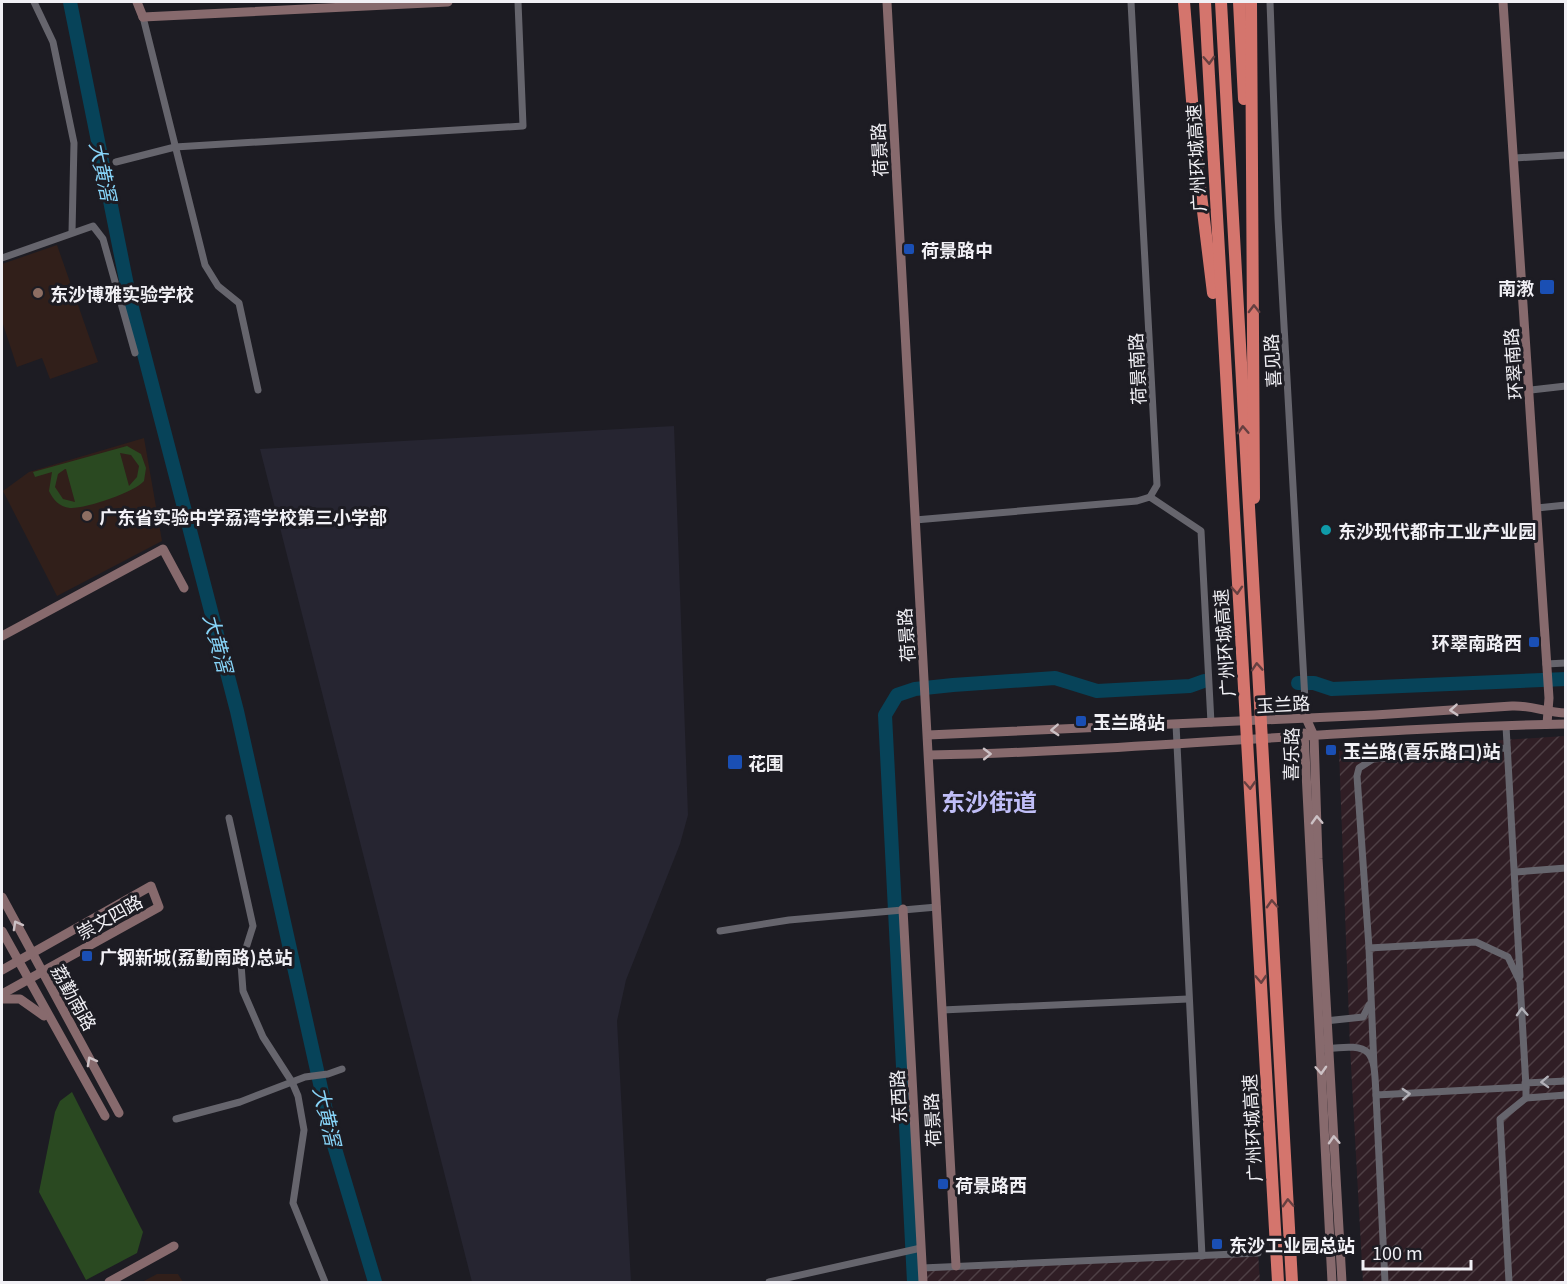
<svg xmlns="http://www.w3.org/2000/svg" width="1567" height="1284" font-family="Georgia,'Noto Sans SC',serif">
	<defs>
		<pattern id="industrial-furrows" width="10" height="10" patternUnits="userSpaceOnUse" patternTransform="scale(1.5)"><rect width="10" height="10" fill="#301e25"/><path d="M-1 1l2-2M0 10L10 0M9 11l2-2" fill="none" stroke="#4e3f45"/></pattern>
	</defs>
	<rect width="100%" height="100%" fill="#1d1c23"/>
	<polygon fill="#262531" points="674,426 688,815 680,844 626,980 617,1021 631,1282 472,1282 260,449"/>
	<g fill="url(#industrial-furrows)">
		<polygon points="1565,736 1565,1282 1363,1282 1350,1047 1339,751"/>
		<polygon points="1258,1253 1260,1282 923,1282 922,1268"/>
	</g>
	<g fill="#311f1a">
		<polygon points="57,245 98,362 50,379 42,358 17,367 2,321 2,264"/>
		<polygon points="144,438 162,541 57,596 3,491 29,472"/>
		<polygon points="157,1274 178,1274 183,1282 142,1282"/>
	</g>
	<g fill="#2a4921" fill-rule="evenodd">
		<path d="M 127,446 L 141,454 L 146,468 L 144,481 C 135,492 85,509 70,508 C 59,507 53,499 49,491 L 52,472 L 35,477 L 33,472 ZM 120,453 L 131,455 L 139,466 L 137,477 L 129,486 ZM 65,469 L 66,469 L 75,502 L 63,499 L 55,487 L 58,474 Z"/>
		<polygon points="72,1092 143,1232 137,1253 86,1280 39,1192 55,1112 60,1101"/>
	</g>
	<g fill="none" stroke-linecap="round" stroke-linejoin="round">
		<g stroke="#074359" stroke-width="14">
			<polyline points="70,2 130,300 237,711 333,1142 375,1282"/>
			<polyline points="1298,683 1314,683 1332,689 1566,679"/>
			<polyline points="914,1282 885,715 897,695 915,689 953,685 1055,678 1097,691 1190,686 1204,681"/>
		</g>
		<g stroke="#66656d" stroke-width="7">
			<polyline points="34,2 53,42 74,143 72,232"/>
			<polyline points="1270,2 1278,218 1306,718"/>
			<polyline points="143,17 205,265 218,286 239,303 258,390"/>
			<polyline points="1515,158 1566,155"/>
			<polyline points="116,162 175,147 523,126 518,2"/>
			<polyline points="2,258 93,226 103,239 135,353"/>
			<polyline points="1531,390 1566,386"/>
			<polyline points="1150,497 1201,531 1211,723"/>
			<polyline points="1537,508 1566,505"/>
			<polyline points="915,520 1137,501 1150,497 1157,485 1131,2"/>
			<polyline points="1546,664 1566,663"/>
			<polyline points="1176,724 1202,1256"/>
			<polyline points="1506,726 1520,976"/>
			<polyline points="229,818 253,926 241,964 243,991 263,1037 292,1082 298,1096 304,1130 293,1203 325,1282"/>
			<polyline points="1515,872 1566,868"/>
			<polyline points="720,931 789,920 937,907"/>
			<polyline points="1369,948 1357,776 1359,768 1373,759 1507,748"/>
			<polyline points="942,1010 1188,999"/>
			<polyline points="1325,1021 1363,1017 1369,1005"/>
			<path d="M 1325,1049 C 1374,1043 1374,1050 1376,1095 L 1526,1087 L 1520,982 L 1508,957 L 1476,942 L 1369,948 L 1374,1067"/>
			<polyline points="1525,1083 1566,1081"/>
			<polyline points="1376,1095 1385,1282"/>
			<polyline points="1526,1098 1566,1095"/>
			<polyline points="176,1119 240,1102 305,1077 328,1074 342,1069"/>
			<polyline points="922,1268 1258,1253"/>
			<polyline points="769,1282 921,1248"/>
			<polyline points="1509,1282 1500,1119 1526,1098 1526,1087"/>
		</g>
		<g stroke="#876a6d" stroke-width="9">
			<polyline points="137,2 143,17"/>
			<polyline points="887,2 956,1266"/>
			<polyline points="1503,2 1549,698 1547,724"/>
			<polyline points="143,17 448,2"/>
			<polyline points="2,636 163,549 184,588"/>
			<polyline points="1306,718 1314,736 1318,859 1342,1282"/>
			<polyline points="1304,733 1332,1282"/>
			<path d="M 928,735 L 1375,715 L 1512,706 C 1531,705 1547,713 1566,713"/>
			<path d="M 929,755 C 1141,751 1353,728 1566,724"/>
			<polyline points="2,897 119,1113"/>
			<polyline points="903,909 923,1282"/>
			<polyline points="2,931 105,1116"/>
			<polyline points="2,970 151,886 159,907 2,994"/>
			<polyline points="2,999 20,999 44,1016"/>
			<polyline points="109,1282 174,1246"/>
		</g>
		<g stroke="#d4756d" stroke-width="12">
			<polyline points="1184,2 1197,162 1213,293"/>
			<path d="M 1205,2 C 1228,429 1252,856 1278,1282"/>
			<polyline points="1221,2 1292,1282"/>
			<polyline points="1239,2 1244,99"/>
			<polyline points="1251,2 1254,498"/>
		</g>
	</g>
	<defs><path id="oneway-chevron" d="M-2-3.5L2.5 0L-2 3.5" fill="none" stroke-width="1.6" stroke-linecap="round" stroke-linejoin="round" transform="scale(1.5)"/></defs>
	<g stroke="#664041">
		<use href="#oneway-chevron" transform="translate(1209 60) rotate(87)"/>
		<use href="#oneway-chevron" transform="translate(1254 309) rotate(-91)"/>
		<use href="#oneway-chevron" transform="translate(1243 430) rotate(-93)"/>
		<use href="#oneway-chevron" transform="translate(1237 590) rotate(86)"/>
		<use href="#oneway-chevron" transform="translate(1257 667) rotate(-94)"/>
		<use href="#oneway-chevron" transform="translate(1250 785) rotate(87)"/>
		<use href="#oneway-chevron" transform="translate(1272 904) rotate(-93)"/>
		<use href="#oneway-chevron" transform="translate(1261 979) rotate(87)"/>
		<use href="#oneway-chevron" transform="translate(1288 1203) rotate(-93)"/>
	</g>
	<g stroke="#ccc1c5">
		<use href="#oneway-chevron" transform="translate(1454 710) rotate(176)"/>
		<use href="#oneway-chevron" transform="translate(1055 730) rotate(177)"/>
		<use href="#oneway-chevron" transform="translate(987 754) rotate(-1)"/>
		<use href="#oneway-chevron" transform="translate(1317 820) rotate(-92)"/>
		<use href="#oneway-chevron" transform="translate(17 925) rotate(-119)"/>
		<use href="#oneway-chevron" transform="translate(91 1061) rotate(-119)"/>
		<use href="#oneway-chevron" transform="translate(1321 1070) rotate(87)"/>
		<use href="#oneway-chevron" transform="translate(1334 1140) rotate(-93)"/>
	</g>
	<g stroke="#b2b1b8">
		<use href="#oneway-chevron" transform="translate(1522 1012) rotate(-93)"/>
		<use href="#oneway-chevron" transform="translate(1545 1082) rotate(178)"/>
		<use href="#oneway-chevron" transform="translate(1406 1094) rotate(-3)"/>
	</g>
	<g fill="#1a4fb4" stroke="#1d1c23" stroke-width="2">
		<rect x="903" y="243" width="12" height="12" rx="3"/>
		<rect x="1539" y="279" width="16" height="16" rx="3"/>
		<rect x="1528" y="636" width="12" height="12" rx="3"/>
		<rect x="1075" y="715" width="12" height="12" rx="3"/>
		<rect x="1325" y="744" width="12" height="12" rx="3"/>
		<rect x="727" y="754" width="16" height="16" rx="3"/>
		<rect x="81" y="950" width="12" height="12" rx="3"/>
		<rect x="937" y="1178" width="12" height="12" rx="3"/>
		<rect x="1211" y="1238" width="12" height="12" rx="3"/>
	</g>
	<g fill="#8d6e63" stroke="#1d1c23" stroke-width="2">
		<circle cx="38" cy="293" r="6"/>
		<circle cx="87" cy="516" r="6"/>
	</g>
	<circle fill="#0f9aa8" stroke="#1d1c23" stroke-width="2" cx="1326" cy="530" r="6"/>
	<g text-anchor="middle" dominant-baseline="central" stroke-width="6" stroke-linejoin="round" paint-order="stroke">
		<g font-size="18" fill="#f1f0f5" stroke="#1d1c23">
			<text transform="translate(878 150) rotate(-93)">荷景路</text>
			<text transform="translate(1195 158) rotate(-93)">广州环城高速</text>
			<text transform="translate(1271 361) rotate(-93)">喜见路</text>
			<text transform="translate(1512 364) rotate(-94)">环翠南路</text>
			<text transform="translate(1136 369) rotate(-93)">荷景南路</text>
			<text transform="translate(905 635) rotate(-94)">荷景路</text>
			<text transform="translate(1223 643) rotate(-94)">广州环城高速</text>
			<text transform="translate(1283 703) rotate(-3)">玉兰路</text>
			<text transform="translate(1290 754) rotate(-89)">喜乐路</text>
			<text transform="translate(109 916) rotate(-29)">崇文四路</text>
			<text transform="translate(75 997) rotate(61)">荔勤南路</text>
			<text transform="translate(897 1097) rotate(-93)">东西路</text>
			<text transform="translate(931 1120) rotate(-93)">荷景路</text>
			<text transform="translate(1251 1128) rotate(-93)">广州环城高速</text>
		</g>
		<g font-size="18" font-weight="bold" fill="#f1f0f5" stroke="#1d1c23" text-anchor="start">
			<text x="921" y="249">荷景路中</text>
			<text x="1534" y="287" text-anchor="end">南漖</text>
			<text x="50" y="293">东沙博雅实验学校</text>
			<text x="99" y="516">广东省实验中学荔湾学校第三小学部</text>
			<text x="1338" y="530">东沙现代都市工业产业园</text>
			<text x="1522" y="642" text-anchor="end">环翠南路西</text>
			<text x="1093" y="721">玉兰路站</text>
			<text x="1343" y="750">玉兰路(喜乐路口)站</text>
			<text x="748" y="762">花围</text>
			<text x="99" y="956">广钢新城(荔勤南路)总站</text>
			<text x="955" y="1184">荷景路西</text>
			<text x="1229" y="1244">东沙工业园总站</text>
		</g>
		<g font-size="20" font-style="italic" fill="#87d4f8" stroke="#1d1c23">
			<text transform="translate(104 171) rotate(78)">大黄滘</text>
			<text transform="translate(219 643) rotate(75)">大黄滘</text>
			<text transform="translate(328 1116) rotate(77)">大黄滘</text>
		</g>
		<g font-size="24" font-weight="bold" fill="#c0bef7" stroke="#1d1c23">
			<text x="989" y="800">东沙街道</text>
		</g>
	</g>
	<rect width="1567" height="1284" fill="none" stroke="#f1f0f5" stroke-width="6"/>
	<path d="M1363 1260v9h108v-9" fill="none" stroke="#f1f0f5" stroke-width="3"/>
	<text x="1372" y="1260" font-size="18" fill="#f1f0f5" stroke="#1d1c23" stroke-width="4.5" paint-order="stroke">100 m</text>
</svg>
